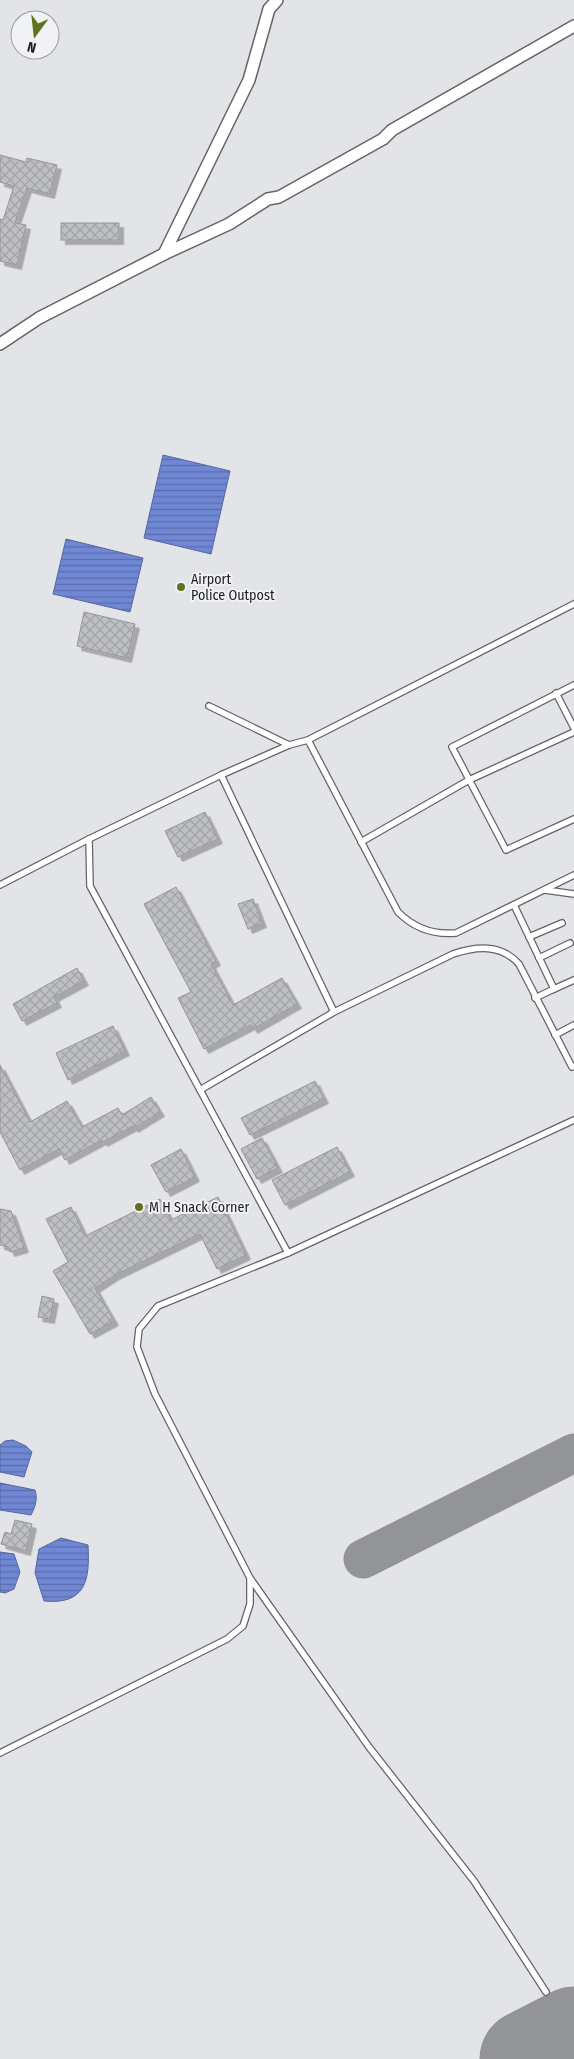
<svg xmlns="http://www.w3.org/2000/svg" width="574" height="2059" font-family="'Fira Sans Condensed',sans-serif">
	<defs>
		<pattern id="water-rules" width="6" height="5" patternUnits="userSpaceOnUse" patternTransform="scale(1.25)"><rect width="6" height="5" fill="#6f87d4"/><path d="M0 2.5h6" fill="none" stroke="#5b6eab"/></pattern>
		<pattern id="building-cross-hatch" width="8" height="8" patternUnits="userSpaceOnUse" patternTransform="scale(1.25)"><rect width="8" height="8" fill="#bebfc2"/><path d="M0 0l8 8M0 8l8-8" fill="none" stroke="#a3a4a6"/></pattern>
		<filter id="shadow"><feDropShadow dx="4.5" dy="4.5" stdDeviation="0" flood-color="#0004"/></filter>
	</defs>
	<rect width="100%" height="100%" fill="#e3e4e8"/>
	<g fill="url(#water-rules)" stroke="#57689e">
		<polygon points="163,455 230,471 211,554 144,538"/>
		<polygon points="66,539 143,558 130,612 53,594"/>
		<polygon points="13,1440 26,1446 32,1452 24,1477 0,1472 0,1445 5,1441"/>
		<path d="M 0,1483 L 35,1490 C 38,1500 35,1507 31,1515 L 0,1510 Z"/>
		<path d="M 61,1538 L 88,1545 C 90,1580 86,1605 44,1601 L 35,1573 L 39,1549 Z"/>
		<polygon points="0,1552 14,1554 20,1572 14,1589 5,1593 0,1592"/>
	</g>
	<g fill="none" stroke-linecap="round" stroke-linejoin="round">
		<g stroke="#939496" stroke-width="39">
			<polyline points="363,1559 574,1453"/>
			<polyline points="536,2055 550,2059"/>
		</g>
		<polyline stroke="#939496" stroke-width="99" points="529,2059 574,2036"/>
	</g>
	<g fill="url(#building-cross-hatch)" stroke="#959699" filter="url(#shadow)">
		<polygon points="0,155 26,162 27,158 57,165 50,194 27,188 15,223 26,225 17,265 0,261 0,219 3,220 14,186 0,182"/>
		<rect x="61" y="223" width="58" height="17"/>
		<polygon points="84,612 135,624 127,658 77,646"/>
		<polygon points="205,812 218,839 178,857 165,831"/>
		<polygon points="176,887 216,961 211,964 233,1005 282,978 297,1004 253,1029 251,1025 204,1049 178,998 191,992 144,904"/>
		<polygon points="253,899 262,923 248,929 238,904"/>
		<polygon points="77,968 84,981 54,997 57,1003 22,1021 13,1004"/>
		<polygon points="113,1026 125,1051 68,1080 56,1053"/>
		<polygon points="0,1065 30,1122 67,1101 82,1127 118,1108 122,1115 151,1097 160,1112 134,1128 133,1126 103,1142 102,1140 65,1160 59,1149 20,1170 0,1132"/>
		<polygon points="315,1081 324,1099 250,1135 241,1118"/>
		<polygon points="262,1138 278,1168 257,1179 241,1149"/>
		<polygon points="337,1147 350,1172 285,1205 272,1180"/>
		<polygon points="181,1149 195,1177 166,1192 151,1165"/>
		<polygon points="218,1197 246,1255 217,1269 200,1234 115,1275 95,1288 114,1321 90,1334 53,1271 68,1262 46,1219 71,1207 85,1236 160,1199 171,1220"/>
		<polygon points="0,1209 11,1211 24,1248 10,1252 8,1247 0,1245"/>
		<polygon points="42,1296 54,1299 50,1319 38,1317"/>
		<polygon points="15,1520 32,1524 26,1551 1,1544 5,1532 11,1534"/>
	</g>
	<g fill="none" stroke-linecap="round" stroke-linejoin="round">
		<g stroke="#636467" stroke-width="8">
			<g id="lane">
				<polyline points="574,685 452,747 506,850 574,819"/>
				<polyline points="556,693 574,728"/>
				<polyline points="209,706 289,745"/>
				<path d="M 308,740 L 398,912 C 414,928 434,935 456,933 L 574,875"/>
				<polyline points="221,775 334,1012"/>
				<polyline points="361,842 469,780 574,732"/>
				<polyline points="0,885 89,839"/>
				<polyline points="545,890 574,894"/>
				<polyline points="514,905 554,989 535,998"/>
				<polyline points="529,937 562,923"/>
				<polyline points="539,958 570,943"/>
				<polyline points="554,989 574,980"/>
				<polyline points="555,1035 574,1025"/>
				<path d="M 200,1090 L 334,1012 L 453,954 C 477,946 501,944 519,964 L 572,1067 L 574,1066"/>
				<polyline points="288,1253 90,886 89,839 221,775 289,745 308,740 574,604"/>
				<polyline points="250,1578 369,1747 474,1881 546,1992"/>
				<polyline points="0,1753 227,1639 243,1626 250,1604 250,1578 155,1394 137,1347 139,1329 158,1306 288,1253 574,1120"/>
			</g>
		</g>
		<g stroke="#636467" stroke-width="14">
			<g id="street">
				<polyline points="164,254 229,224 268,199 279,197 383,139 392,130 574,26"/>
				<polyline points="0,344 39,318 164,254 249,80 269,9 277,0"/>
			</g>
		</g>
		<use href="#lane" stroke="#fff" stroke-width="5.5"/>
		<use href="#street" stroke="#fff" stroke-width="11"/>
	</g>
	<g fill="#62711d" stroke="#f0f2f5" stroke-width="2">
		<circle cx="181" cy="587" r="5"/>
		<circle cx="139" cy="1207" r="5"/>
	</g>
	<g text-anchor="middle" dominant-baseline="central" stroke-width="4" stroke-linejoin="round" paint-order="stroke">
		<g font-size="14" fill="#1e1e1f" stroke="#f0f2f5" text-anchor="start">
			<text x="191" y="579">Airport<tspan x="191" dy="16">Police Outpost</tspan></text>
			<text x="149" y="1207">M H Snack Corner</text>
		</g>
	</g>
	<g transform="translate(35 35) rotate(195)"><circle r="24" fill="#f0f2f5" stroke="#9c9d9f"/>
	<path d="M0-4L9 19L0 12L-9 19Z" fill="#62711d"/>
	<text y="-8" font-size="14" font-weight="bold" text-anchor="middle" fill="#1e1e1f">N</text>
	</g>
</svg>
